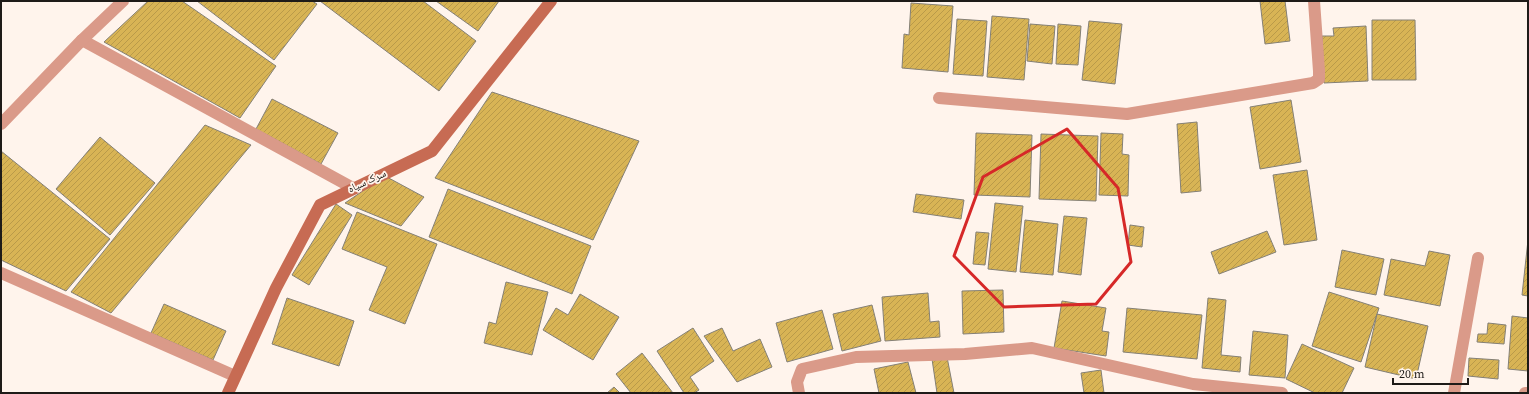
<svg xmlns="http://www.w3.org/2000/svg" width="1529" height="394" font-family="'Source Serif 4','Noto Naskh Arabic',serif">
	<defs>
		<pattern id="building-hatch" width="6" height="6" patternUnits="userSpaceOnUse"><rect width="6" height="6" fill="#d8b455"/><path d="M-1 1l2-2M0 6l6-6M5 7l2-2" fill="none" stroke="#b99a49"/></pattern>
	</defs>
	<rect width="100%" height="100%" fill="#fff4ec"/>
	<g fill="url(#building-hatch)" stroke="#848076">
		<polygon points="148,1 182,1 276,66 240,118 104,42"/>
		<polygon points="197,1 312,1 317,4 274,60"/>
		<polygon points="320,1 423,1 476,41 439,91"/>
		<polygon points="436,1 499,1 478,31"/>
		<polygon points="1260,1 1285,1 1290,41 1265,44"/>
		<polygon points="911,3 953,6 948,72 902,68 904,34 909,35"/>
		<polygon points="992,16 1029,19 1024,80 987,77"/>
		<polygon points="957,19 987,21 983,76 953,74"/>
		<polygon points="1372,20 1415,20 1416,80 1372,80"/>
		<polygon points="1089,21 1122,24 1115,84 1082,80"/>
		<polygon points="1030,24 1055,26 1052,64 1027,61"/>
		<polygon points="1058,24 1081,26 1078,65 1056,64"/>
		<polygon points="1366,26 1368,81 1324,83 1322,36 1334,36 1333,28"/>
		<polygon points="492,92 639,141 593,240 435,178"/>
		<polygon points="272,99 338,133 321,164 256,129"/>
		<polygon points="1291,100 1301,162 1260,169 1250,107"/>
		<polygon points="1197,122 1201,191 1181,193 1177,124"/>
		<polygon points="205,125 251,145 111,313 71,292"/>
		<polygon points="976,133 1032,135 1030,197 974,195"/>
		<polygon points="1101,133 1123,134 1122,154 1129,155 1128,196 1099,195"/>
		<polygon points="1041,134 1098,136 1096,201 1039,199"/>
		<polygon points="100,137 155,183 110,235 56,189"/>
		<polygon points="1,151 110,239 66,291 1,260"/>
		<polygon points="1307,170 1317,240 1284,245 1273,175"/>
		<polygon points="385,176 424,197 401,226 345,203"/>
		<polygon points="448,189 591,246 572,294 429,237"/>
		<polygon points="916,194 964,200 961,219 913,212"/>
		<polygon points="995,203 1023,206 1016,272 988,269"/>
		<polygon points="336,204 352,215 309,285 292,275"/>
		<polygon points="357,212 437,244 405,324 369,310 387,267 342,249"/>
		<polygon points="1064,216 1087,218 1081,275 1058,272"/>
		<polygon points="1025,220 1058,224 1053,275 1020,272"/>
		<polygon points="1130,225 1144,227 1142,247 1128,245"/>
		<polygon points="1267,231 1276,252 1219,274 1211,252"/>
		<polygon points="976,232 989,233 985,265 973,264"/>
		<polygon points="1528,240 1528,296 1522,295"/>
		<polygon points="1342,250 1384,259 1376,295 1335,287"/>
		<polygon points="1429,251 1450,255 1440,306 1384,295 1391,259 1425,266"/>
		<polygon points="506,282 548,292 532,355 484,343 489,322 496,324"/>
		<polygon points="1003,290 1004,332 963,334 962,291"/>
		<polygon points="1329,292 1379,308 1361,362 1312,346"/>
		<polygon points="928,293 930,322 939,321 940,337 885,341 882,297"/>
		<polygon points="580,294 619,317 593,360 543,330 556,308 568,315"/>
		<polygon points="287,298 354,321 339,366 272,344"/>
		<polygon points="1208,298 1226,300 1221,355 1241,357 1240,372 1202,368"/>
		<polygon points="1062,301 1106,308 1102,331 1109,332 1106,356 1054,348"/>
		<polygon points="164,304 226,331 213,360 151,333"/>
		<polygon points="872,305 881,341 842,351 833,314"/>
		<polygon points="1127,308 1202,315 1197,359 1123,352"/>
		<polygon points="822,310 833,349 787,362 776,323"/>
		<polygon points="1377,314 1428,326 1416,379 1365,367"/>
		<polygon points="1512,316 1528,318 1528,371 1508,369"/>
		<polygon points="1488,323 1506,325 1504,344 1477,342 1478,334 1487,334"/>
		<polygon points="693,328 714,361 690,377 699,390 694,393 684,393 657,351"/>
		<polygon points="722,328 733,351 760,339 772,367 737,382 704,336"/>
		<polygon points="1253,331 1288,335 1285,378 1249,375"/>
		<polygon points="1302,344 1354,368 1342,393 1315,393 1286,379"/>
		<polygon points="642,353 673,393 631,393 616,374"/>
		<polygon points="947,357 954,393 937,393 932,359"/>
		<polygon points="1469,358 1499,360 1498,379 1468,376"/>
		<polygon points="908,362 916,393 879,393 874,369"/>
		<polygon points="1101,370 1104,393 1084,393 1081,373"/>
		<polygon points="614,387 620,393 607,393"/>
	</g>
	<g fill="none" stroke-linecap="round" stroke-linejoin="round">
		<g stroke="#da9a89" stroke-width="12">
			<polyline points="82,40 353,188"/>
			<polyline points="939,98 1127,114 1313,83 1319,79 1319,71 1314,1"/>
			<polyline points="1,124 82,40 123,1"/>
			<polyline points="1,273 235,376"/>
			<polyline points="799,393 797,382 802,369 856,357 965,354 1032,348 1193,384 1282,393"/>
			<polyline points="1454,393 1478,258"/>
			<polyline points="1525,393 1528,393"/>
		</g>
		<polyline stroke="#c76b53" stroke-width="12" points="228,393 276,288 320,205 432,151 551,1"/>
	</g>
	<path fill="none" stroke="#d62828" stroke-width="3" stroke-linejoin="round" d="M 1067,129 L 1118,188 L 1131,262 L 1096,304 L 1004,307 L 954,256 L 983,177 Z"/>
	<g text-anchor="middle" dominant-baseline="central" stroke-width="3.5" stroke-linejoin="round" paint-order="stroke">
		<g font-size="11" fill="#1e1b18" stroke="#fff4ec">
			<text transform="translate(367 181) rotate(-25)">سرک سیاه</text>
		</g>
	</g>
	<rect width="1529" height="394" fill="none" stroke="#1e1b18" stroke-width="4"/>
	<path d="M1393 378v6h75v-6" fill="none" stroke="#1e1b18" stroke-width="2"/>
	<text x="1399" y="378" font-size="12" fill="#1e1b18" stroke="#fff4ec" stroke-width="3" paint-order="stroke">20 m</text>
</svg>
